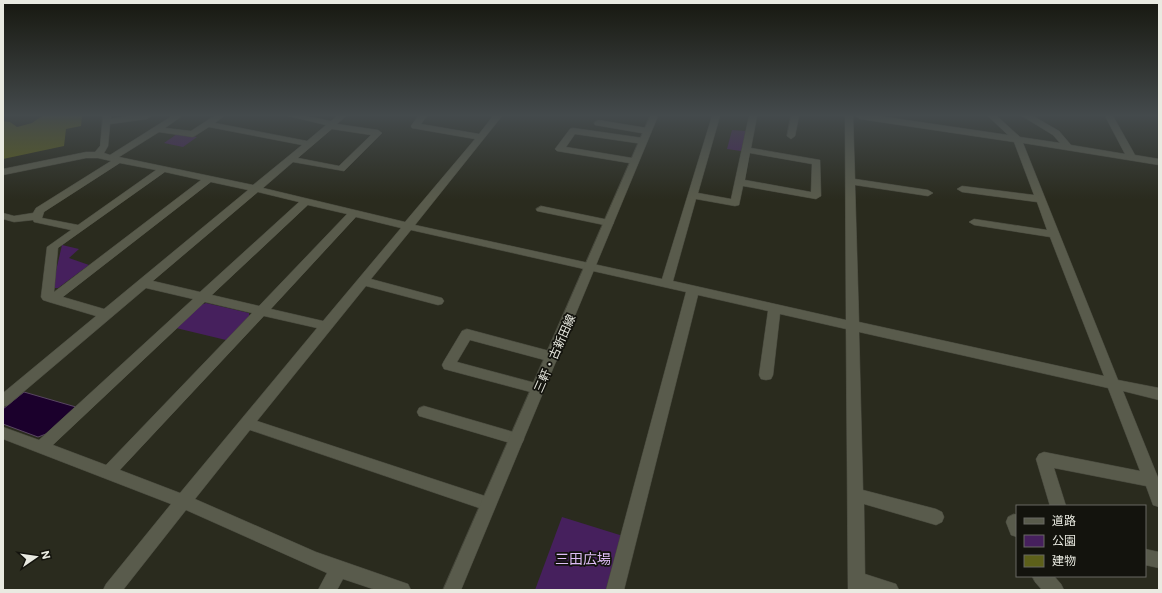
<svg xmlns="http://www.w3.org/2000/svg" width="1162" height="593" font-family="Commissioner,'Noto Sans JP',sans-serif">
	<rect width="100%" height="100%" fill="#2a2b1e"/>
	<g fill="#46205d">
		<polygon points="732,130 746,131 741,151 727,149"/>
		<polygon points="177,134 197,137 183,147 164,143"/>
		<polygon points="62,245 79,249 69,258 89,265 58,288 52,288"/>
		<polygon points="206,303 249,313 249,317 226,340 176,328 201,305"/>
		<polygon points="562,517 623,536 607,590 535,590"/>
	</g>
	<polygon fill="#1b002c" stroke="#594662" points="24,392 76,407 46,434 38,437 3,424 3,409"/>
	<polygon fill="#5d601a" points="42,116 82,116 81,126 66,129 64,146 3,159 3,121 10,122 17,127 32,123"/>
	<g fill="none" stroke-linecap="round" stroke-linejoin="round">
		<g stroke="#46473c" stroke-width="1">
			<g id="street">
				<path d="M 103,116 L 111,116 L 111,119 L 128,116 L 151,116 L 147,119 L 110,124 L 108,146 L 104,153 L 110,155 L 172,116 L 182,116 L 165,128 L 191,131 L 214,116 L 224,116 L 215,123 L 307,141 L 326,125 L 288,116 L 306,116 L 331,121 L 337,116 L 346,116 L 337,124 L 378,130 L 382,133 L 344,171 L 293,162 L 263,188 L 405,222 L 475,139 L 412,128 L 411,126 L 418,116 L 427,116 L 421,124 L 479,134 L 493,116 L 502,116 L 415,225 L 662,279 L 712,116 L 720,116 L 698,193 L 731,199 L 749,116 L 757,116 L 751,148 L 820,160 L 821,196 L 816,199 L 743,186 L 739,205 L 735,206 L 696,199 L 673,281 L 846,320 L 845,116 L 853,116 L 855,179 L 928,190 L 933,193 L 928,196 L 855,185 L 859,322 L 1104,376 L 1050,237 L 974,225 L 969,222 L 974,219 L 1047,230 L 1037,202 L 962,192 L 957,189 L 962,186 L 1034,195 L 1014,142 L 860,119 L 856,116 L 879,116 L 1008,135 L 988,116 L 997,116 L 1020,137 L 1060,143 L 1053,135 L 1022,116 L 1033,116 L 1059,131 L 1071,145 L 1125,154 L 1105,116 L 1113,116 L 1135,155 L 1159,159 L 1159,165 L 1023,143 L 1118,380 L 1159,388 L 1159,400 L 1123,391 L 1159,480 L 1159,507 L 1153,505 L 1146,486 L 1054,468 L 1066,506 L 1050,506 L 1036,459 L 1039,454 L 1044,452 L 1140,471 L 1108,388 L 859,332 L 863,490 L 936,509 L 942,512 L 944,517 L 942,522 L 936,525 L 864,504 L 865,574 L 896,584 L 899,590 L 848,590 L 846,329 L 780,314 L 773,375 L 771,379 L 766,380 L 761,379 L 759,375 L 768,311 L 698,295 L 624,590 L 606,590 L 686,292 L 411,230 L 371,279 L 442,298 L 444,301 L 442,304 L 438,305 L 366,286 L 257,421 L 488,497 L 494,499 L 496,504 L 494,509 L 488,511 L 250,430 L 195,499 L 316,552 L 408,584 L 411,590 L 376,590 L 343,579 L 337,590 L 318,590 L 327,573 L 186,510 L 123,590 L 103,590 L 106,584 L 171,504 L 3,439 L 3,427 L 39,440 L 193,299 L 146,288 L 8,405 L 3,407 L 3,393 L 96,316 L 49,302 L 43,300 L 41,297 L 47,247 L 71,230 L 34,222 L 33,220 L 14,222 L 3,219 L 3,213 L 14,216 L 33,213 L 36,208 L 111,161 L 98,158 L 86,158 L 3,175 L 3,169 L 86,152 L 95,152 L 100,146 ZM 209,127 L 302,145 L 253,185 L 119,157 L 159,132 L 193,137 ZM 332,129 L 371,135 L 339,166 L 298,158 ZM 750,153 L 812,164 L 811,192 L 745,180 ZM 120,163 L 156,170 L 78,225 L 42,218 L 44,212 ZM 165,172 L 201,180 L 54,292 L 58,248 ZM 211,182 L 248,190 L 104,309 L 63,297 ZM 258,192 L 299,202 L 200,292 L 153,281 ZM 308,205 L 347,214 L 259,306 L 212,295 ZM 356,217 L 401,228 L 323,321 L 271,309 ZM 205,302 L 252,313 L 106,465 L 53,445 ZM 264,316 L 317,328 L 180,493 L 120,470 Z"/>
				<polygon points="791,116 799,116 795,136 791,139 787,136"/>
				<polygon points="598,120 647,128 651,131 647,134 595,125 594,123"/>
				<polygon points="573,128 643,138 647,141 643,144 575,134 566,147 638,159 638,163 635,164 557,151 555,149 570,129"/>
				<polygon points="541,206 609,220 614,223 609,226 537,211 536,209"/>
				<polygon points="467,329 557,353 559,357 557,361 552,362 470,340 457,362 543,385 545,389 543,393 538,394 444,369 442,365 444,361 462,331"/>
				<polygon points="424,406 517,433 522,435 524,439 522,443 517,445 419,416 417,412 419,408"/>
				<polygon points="1014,514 1017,515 1017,537 1011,535 1006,522 1008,517"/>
				<polygon points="1145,549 1159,552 1159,568 1145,565"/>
				<polygon points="1032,576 1054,576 1061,584 1064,590 1042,590 1035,582"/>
			</g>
		</g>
		<g stroke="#46473c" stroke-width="1">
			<polygon id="secondary" points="650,116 658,116 461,590 443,590"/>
		</g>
		<use href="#street" fill="#595b4c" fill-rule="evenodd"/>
		<use href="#secondary" fill="#595b4c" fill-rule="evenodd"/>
	</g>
	<linearGradient id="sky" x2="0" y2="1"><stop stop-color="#171810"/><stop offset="0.58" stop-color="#444a4c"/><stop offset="1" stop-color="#444a4c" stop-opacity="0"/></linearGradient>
	<rect width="1162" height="199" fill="url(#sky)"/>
	<g text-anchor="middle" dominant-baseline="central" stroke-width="3.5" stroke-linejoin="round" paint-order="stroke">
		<g font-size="12" fill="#e9eae1" stroke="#13130d">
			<text transform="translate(554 353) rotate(-66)">三軒・古新田線</text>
		</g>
		<g font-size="14" fill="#debdf6" stroke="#13130d">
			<text x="583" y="558">三田広場</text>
		</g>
	</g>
	<rect width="1162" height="593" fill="none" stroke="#e9eae1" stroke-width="8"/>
	<rect x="1016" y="505" width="130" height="72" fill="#13130d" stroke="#696962"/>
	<rect x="1024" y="518" width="20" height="6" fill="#595b4c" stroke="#696962"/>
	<text x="1052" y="525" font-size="12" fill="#e9eae1">道路</text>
	<rect x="1024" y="535" width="20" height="12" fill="#46205d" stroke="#696962"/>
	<text x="1052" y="545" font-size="12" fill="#e9eae1">公園</text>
	<rect x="1024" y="555" width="20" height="12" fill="#5d601a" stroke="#696962"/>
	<text x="1052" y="565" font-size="12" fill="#e9eae1">建物</text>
	<g transform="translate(36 557) rotate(77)" stroke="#13130d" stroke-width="3" paint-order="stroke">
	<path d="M0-3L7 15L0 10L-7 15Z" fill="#e9eae1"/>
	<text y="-6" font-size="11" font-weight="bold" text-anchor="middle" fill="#e9eae1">N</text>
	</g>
</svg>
